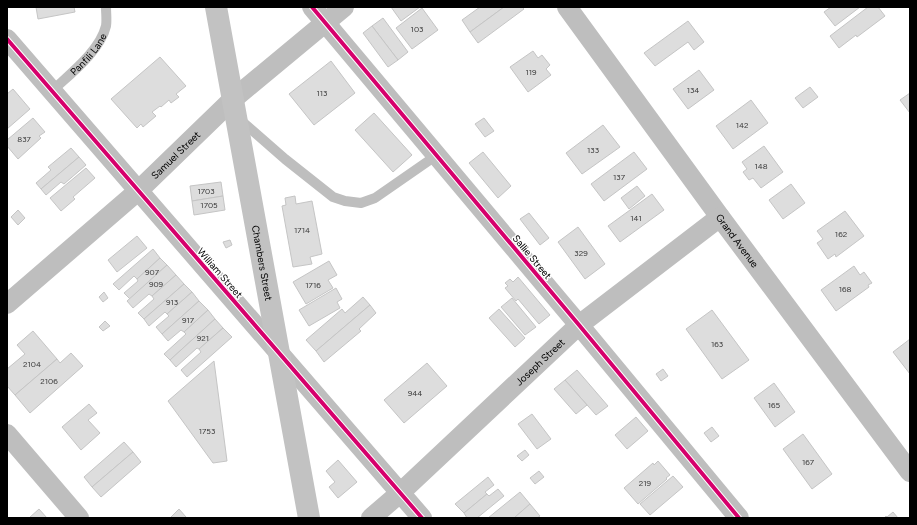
<svg xmlns="http://www.w3.org/2000/svg" width="917" height="525" font-family="Figtree,sans-serif">
	<rect width="100%" height="100%" fill="#fff"/>
	<g fill="#ddd" stroke="#c5c5c5">
		<polygon points="36,7 74,7 75,12 38,19"/>
		<polygon points="391,7 420,7 401,21"/>
		<polygon points="480,7 504,7 470,32 462,20"/>
		<polygon points="504,7 522,7 524,9 478,43 470,32"/>
		<polygon points="831,7 860,7 835,26 824,12"/>
		<polygon points="868,7 878,7 885,16 857,37 856,35 839,48 830,36"/>
		<polygon points="422,8 438,30 412,49 396,28"/>
		<polygon points="383,18 408,52 398,60 372,26"/>
		<polygon points="688,21 704,42 694,50 688,42 655,66 644,53"/>
		<polygon points="372,26 398,60 388,67 363,33"/>
		<polygon points="533,51 538,58 542,55 550,65 546,69 551,75 528,92 510,67"/>
		<polygon points="160,57 186,86 176,94 179,97 171,103 169,100 161,107 160,106 152,112 156,116 143,127 141,124 137,128 111,99"/>
		<polygon points="331,61 355,93 314,125 289,94"/>
		<polygon points="699,70 714,90 688,109 673,89"/>
		<polygon points="810,87 818,97 803,108 795,98"/>
		<polygon points="13,89 30,109 7,129 7,94"/>
		<polygon points="910,93 910,113 900,100"/>
		<polygon points="751,100 768,123 733,149 716,126"/>
		<polygon points="374,113 412,155 393,172 355,130"/>
		<polygon points="33,118 45,132 39,136 41,138 18,159 7,146 7,140"/>
		<polygon points="484,118 494,131 485,137 475,124"/>
		<polygon points="603,125 620,147 582,174 566,153"/>
		<polygon points="764,146 783,172 761,188 753,178 749,180 743,172 747,169 742,162"/>
		<polygon points="71,148 79,157 41,189 36,183 51,170 48,167"/>
		<polygon points="483,152 511,186 498,198 469,163"/>
		<polygon points="634,152 647,169 604,201 591,184"/>
		<polygon points="79,157 86,165 64,184 61,182 46,195 41,189"/>
		<polygon points="86,168 95,178 73,197 75,199 61,211 50,198"/>
		<polygon points="221,182 223,196 192,201 190,186"/>
		<polygon points="791,184 805,203 783,219 769,200"/>
		<polygon points="637,186 645,196 629,209 621,198"/>
		<polygon points="652,194 664,210 620,242 608,226"/>
		<polygon points="223,196 225,210 194,215 192,201"/>
		<polygon points="295,196 296,204 312,201 322,254 310,257 312,264 293,267 282,206 286,205 285,198"/>
		<polygon points="18,210 25,218 18,225 11,217"/>
		<polygon points="845,211 864,236 836,257 835,254 828,259 817,243 823,239 817,231"/>
		<polygon points="529,213 549,238 540,245 520,219"/>
		<polygon points="578,227 605,264 585,279 558,242"/>
		<polygon points="137,236 147,248 117,272 108,260"/>
		<polygon points="230,240 232,245 226,248 223,242"/>
		<polygon points="153,249 160,258 137,279 134,276 119,290 113,284"/>
		<polygon points="160,258 167,265 130,299 124,293 138,281 137,279"/>
		<polygon points="329,261 337,275 328,280 333,288 306,304 293,282"/>
		<polygon points="167,265 176,275 152,296 149,294 133,308 127,301"/>
		<polygon points="854,266 860,275 864,272 872,283 868,285 869,287 836,311 821,290"/>
		<polygon points="176,275 184,284 144,319 138,313 154,299 152,296"/>
		<polygon points="518,277 550,315 539,324 518,299 516,301 505,288 508,286 505,283 510,279 513,282"/>
		<polygon points="184,284 192,292 167,314 165,312 149,326 144,319"/>
		<polygon points="336,288 342,299 337,302 340,308 309,326 299,310"/>
		<polygon points="104,292 108,298 103,302 99,297"/>
		<polygon points="192,292 199,301 162,334 156,327 169,316 167,314"/>
		<polygon points="363,297 370,305 316,351 306,340 342,309 345,313"/>
		<polygon points="512,298 536,327 525,335 501,307"/>
		<polygon points="199,301 208,310 184,332 181,330 168,341 162,334"/>
		<polygon points="370,305 376,313 359,329 361,331 324,362 316,351"/>
		<polygon points="499,309 525,338 515,347 489,318"/>
		<polygon points="208,310 215,319 170,360 164,354 186,334 184,332"/>
		<polygon points="712,310 749,360 722,379 686,329"/>
		<polygon points="215,319 223,328 199,349 197,348 176,367 170,360"/>
		<polygon points="105,321 110,326 103,331 99,327"/>
		<polygon points="223,328 232,337 187,377 181,370 201,352 199,349"/>
		<polygon points="33,331 57,359 15,395 7,386 7,369 25,354 17,345"/>
		<polygon points="910,339 910,374 893,352"/>
		<polygon points="71,353 83,366 30,413 15,395 57,359 60,363"/>
		<polygon points="214,361 227,461 213,463 168,401"/>
		<polygon points="427,363 447,386 404,423 384,400"/>
		<polygon points="663,369 668,376 661,381 656,374"/>
		<polygon points="577,370 608,406 596,415 565,380"/>
		<polygon points="565,380 587,405 576,414 554,389"/>
		<polygon points="774,383 795,412 775,427 754,398"/>
		<polygon points="89,404 97,413 88,420 100,433 81,450 62,427"/>
		<polygon points="532,414 551,439 537,449 518,424"/>
		<polygon points="636,417 648,431 627,449 615,435"/>
		<polygon points="712,427 719,436 711,442 704,433"/>
		<polygon points="803,434 832,474 812,489 783,449"/>
		<polygon points="124,442 133,452 92,487 84,477"/>
		<polygon points="525,450 529,455 522,461 517,456"/>
		<polygon points="133,452 141,462 101,497 92,487"/>
		<polygon points="338,460 357,482 338,498 329,487 335,482 326,471"/>
		<polygon points="658,461 670,475 666,478 667,479 638,504 624,488 653,463 654,465"/>
		<polygon points="539,471 544,477 535,484 530,478"/>
		<polygon points="673,476 683,487 650,515 640,504"/>
		<polygon points="488,477 494,485 485,492 487,494 464,513 455,504"/>
		<polygon points="498,489 504,496 477,518 467,518 464,513 487,494 489,496"/>
		<polygon points="520,492 530,504 514,518 488,518"/>
		<polygon points="530,504 540,516 537,518 514,518"/>
		<polygon points="39,509 47,518 29,518"/>
		<polygon points="179,509 186,517 185,518 170,518"/>
		<polygon points="893,512 898,518 884,518 886,516 887,517"/>
	</g>
	<g fill="none" stroke-linecap="round" stroke-linejoin="round">
		<g stroke="#bebebe" stroke-width="10">
			<path id="s1" d="M 52,91 C 70,74 100,51 106,26 C 107,20 106,13 106,7"/>
			<polyline points="238,118 285,159 333,197 345,201 361,203 375,198 437,155"/>
		</g>
		<g stroke="#bebebe" stroke-width="20">
			<polyline points="312,7 579,325 739,518"/>
			<path id="s2" d="M 567,7 L 720,217 L 910,472"/>
			<polyline points="7,39 422,518"/>
			<path id="s3" d="M 7,304 L 138,191 L 232,100 L 344,7"/>
			<polyline points="7,434 79,518"/>
			<path id="s4" d="M 371,518 L 400,493 L 579,325 L 720,217"/>
		</g>
		<path stroke="#c2c2c2" stroke-width="22" id="s5" d="M 216,7 C 246,178 279,348 309,518"/>
		<g stroke="#fff" stroke-width="6">
			<g id="cycleway">
				<polyline points="312,7 579,325 739,518"/>
				<polyline points="7,39 422,518"/>
			</g>
		</g>
		<use href="#cycleway" stroke="#d6006c" stroke-width="4"/>
	</g>
	<g text-anchor="middle" dominant-baseline="central" stroke-width="3" stroke-linejoin="round" paint-order="stroke">
		<g font-size="8" fill="#373737">
			<text x="417" y="29">103</text>
			<text x="531" y="72">119</text>
			<text x="693" y="90">134</text>
			<text x="322" y="93">113</text>
			<text x="742" y="125">142</text>
			<text x="24" y="139">837</text>
			<text x="593" y="150">133</text>
			<text x="761" y="166">148</text>
			<text x="619" y="177">137</text>
			<text x="206" y="191">1703</text>
			<text x="209" y="205">1705</text>
			<text x="636" y="218">141</text>
			<text x="302" y="230">1714</text>
			<text x="841" y="234">162</text>
			<text x="581" y="253">329</text>
			<text x="152" y="272">907</text>
			<text x="156" y="284">909</text>
			<text x="313" y="285">1716</text>
			<text x="845" y="289">168</text>
			<text x="172" y="302">913</text>
			<text x="188" y="320">917</text>
			<text x="203" y="338">921</text>
			<text x="717" y="344">163</text>
			<text x="32" y="364">2104</text>
			<text x="49" y="381">2106</text>
			<text x="415" y="393">944</text>
			<text x="774" y="405">165</text>
			<text x="207" y="431">1753</text>
			<text x="808" y="462">167</text>
			<text x="645" y="483">219</text>
		</g>
		<g font-size="10" fill="#000" stroke="#fff">
			<text stroke="none"><textPath href="#s1" startOffset="52">Panfili Lane</textPath></text>
			<text stroke="none"><textPath href="#s3" startOffset="225">Samuel Street</textPath></text>
			<text stroke="none"><textPath href="#s2" startOffset="289">Grand Avenue</textPath></text>
			<text transform="translate(532 257) rotate(50)">Sallie Street</text>
			<text stroke="none"><textPath href="#s5" startOffset="260">Chambers Street</textPath></text>
			<text transform="translate(220 273) rotate(49)">William Street</text>
			<text stroke="none"><textPath href="#s4" startOffset="230">Joseph Street</textPath></text>
		</g>
	</g>
	<rect width="917" height="525" fill="none" stroke="#000000" stroke-width="16"/>
</svg>
